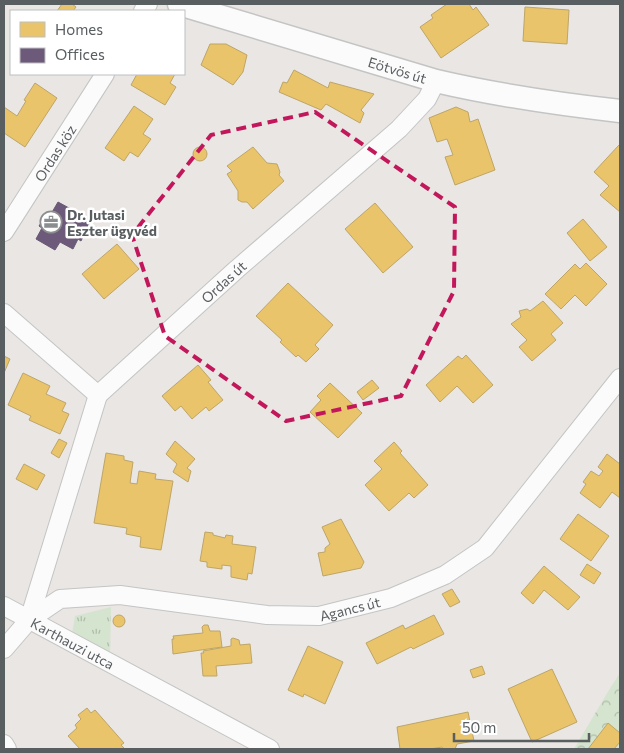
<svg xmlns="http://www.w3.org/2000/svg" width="624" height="753" font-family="Commissioner,sans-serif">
	<defs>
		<pattern id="grass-tufts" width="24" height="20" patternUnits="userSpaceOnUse" patternTransform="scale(1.25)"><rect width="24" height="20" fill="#d4e4ce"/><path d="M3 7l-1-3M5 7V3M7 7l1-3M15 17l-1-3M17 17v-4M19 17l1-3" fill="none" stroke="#afbcab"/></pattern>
		<pattern id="park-crowns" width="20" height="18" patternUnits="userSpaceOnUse" patternTransform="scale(1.25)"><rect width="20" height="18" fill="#d4e4ce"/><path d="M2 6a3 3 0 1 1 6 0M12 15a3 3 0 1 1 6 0" fill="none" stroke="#afbcab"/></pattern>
	</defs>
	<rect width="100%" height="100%" fill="#e9e6e3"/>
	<polygon fill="url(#grass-tufts)" points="111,607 110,654 72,634 75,616"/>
	<polygon fill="url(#park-crowns)" points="620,673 620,749 574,749 609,690"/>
	<g fill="#e9c46a" stroke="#bea567">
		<polygon points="62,4 72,4 76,7 73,11 57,11"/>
		<polygon points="447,4 469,4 473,10 476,7 489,25 441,58 420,27 433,18 431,15"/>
		<polygon points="525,7 569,10 567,44 523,41"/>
		<polygon points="210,44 226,44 247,55 243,72 233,85 201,65"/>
		<polygon points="294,70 328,88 330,82 374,94 361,110 364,113 360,123 326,104 321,110 279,92 283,82 287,83"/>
		<polygon points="137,74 175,74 170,83 176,87 165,105 131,85"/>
		<polygon points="35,83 57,98 25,147 4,133 4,107 17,116 26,101 24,100"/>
		<polygon points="134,106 153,119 143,134 151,139 138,157 130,152 124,161 105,148"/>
		<polygon points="456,107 468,112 470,122 478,119 495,170 455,185 445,157 453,155 447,139 437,142 429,118"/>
		<polygon points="619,145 620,146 620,212 600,195 609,186 594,172"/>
		<circle cx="200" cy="154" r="7"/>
		<polygon points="253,147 267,163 277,164 280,172 279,175 284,181 253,209 247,202 242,202 238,200 238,191 227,174 232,171 227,166"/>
		<polygon points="375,203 413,247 383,273 345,229"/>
		<polygon points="583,219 607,247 590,261 567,233"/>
		<polygon points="117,244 139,269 104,299 82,274"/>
		<polygon points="586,263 607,284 586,306 575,295 561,309 545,294 575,264 580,269"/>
		<polygon points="288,283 333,325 315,345 319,349 306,362 298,355 296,357 280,342 282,340 256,316"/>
		<polygon points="543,301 563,323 551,334 556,340 532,361 519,347 527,340 511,324 521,317 519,311 527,309 530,311"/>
		<polygon points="466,355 493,385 473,403 457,386 440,402 426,385 458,356 462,359"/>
		<polygon points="4,356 10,359 4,373"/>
		<polygon points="198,365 211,380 208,382 223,400 209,411 206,407 192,419 181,406 175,411 162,396"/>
		<polygon points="23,373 50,386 46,394 66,403 62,411 69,414 60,434 29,420 31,416 8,405"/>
		<polygon points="372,380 379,388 363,400 357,392"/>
		<polygon points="330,383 362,413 338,438 310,412 321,400 317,396"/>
		<polygon points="59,439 67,443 59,458 51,453"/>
		<polygon points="175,441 195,459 187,468 191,471 188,482 173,472 177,464 166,454"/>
		<polygon points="394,442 402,451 400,453 428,485 414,498 409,493 389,511 365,485 382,469 374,461"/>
		<polygon points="106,453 124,456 124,460 133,462 130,483 137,484 139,471 156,474 155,479 173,481 161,550 140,547 141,537 126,534 127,528 94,523"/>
		<polygon points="607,454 620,464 620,498 612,492 600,508 580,493 586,484 583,482 591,471 599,476 603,471 598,467"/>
		<polygon points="24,464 45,475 37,490 16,479"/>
		<polygon points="578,514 609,536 591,561 560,539"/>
		<polygon points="341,519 364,562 361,568 323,576 318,553 325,552 325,548 330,544 322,527"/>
		<polygon points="205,532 213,533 213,535 225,538 226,535 233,536 232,544 256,547 252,574 248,573 247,580 231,577 231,566 222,565 222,569 207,567 207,562 200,561"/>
		<polygon points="587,564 601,573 594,584 580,575"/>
		<polygon points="544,566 580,597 568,610 544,590 533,604 521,593"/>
		<polygon points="452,589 460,602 450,607 442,594"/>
		<polygon points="434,615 444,634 413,649 411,647 377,664 366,643 403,625 405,629"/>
		<circle cx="119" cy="621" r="6"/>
		<polygon points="204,625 208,625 210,631 220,631 222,647 173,654 172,639 174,639 173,636 203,633 202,627"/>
		<polygon points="233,638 239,640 240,645 250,644 252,663 216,666 217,676 203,676 201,653 204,653 203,651 231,646 231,639"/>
		<polygon points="308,646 343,662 325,704 304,694 303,697 288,690"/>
		<polygon points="482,666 485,674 473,678 470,670"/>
		<polygon points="552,669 577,722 532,742 508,689"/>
		<polygon points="87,708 91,713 95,710 124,743 121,745 125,749 80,749 68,736 77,728 75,725 81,719 78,715"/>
		<polygon points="468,712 474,741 457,744 455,749 443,749 442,747 430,749 400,749 397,727"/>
		<polygon points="608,723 620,733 620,742 614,749 588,749"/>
	</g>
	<polygon fill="#6d597a" stroke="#675a72" points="58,202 91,220 81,241 78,239 73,249 60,242 55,250 36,239 42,228 39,226 48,212 51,214"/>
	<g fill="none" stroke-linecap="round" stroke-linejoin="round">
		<g stroke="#c4c4c4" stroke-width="20">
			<g id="minor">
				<polyline points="143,11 148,4"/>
				<path id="s1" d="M 4,232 L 105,74"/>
				<polyline points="4,313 98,395"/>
				<path id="s2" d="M 98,395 L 237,269 L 399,129 L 427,99 L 436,81"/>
				<path id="s3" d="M 4,606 L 270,749"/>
				<polyline points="29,620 98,395"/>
				<path id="s4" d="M 4,649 L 29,620 L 60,599 L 120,595 L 267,615 L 319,616 L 391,598 L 445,575 L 485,548 L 620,378"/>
				<polyline points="4,744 7,749"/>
			</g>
		</g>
		<g stroke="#c4c4c4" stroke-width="25">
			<g id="tertiary">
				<path id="s5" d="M 179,4 L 436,81 C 496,95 558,104 620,111"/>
			</g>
		</g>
		<use href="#minor" stroke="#fcfbfb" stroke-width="18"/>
		<use href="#tertiary" stroke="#fcfbfb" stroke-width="22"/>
	</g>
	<path fill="none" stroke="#c2185b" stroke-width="4" stroke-dasharray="10 6" stroke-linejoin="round" d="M 315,112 L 455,207 L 454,291 L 401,396 L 286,421 L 165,336 L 132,235 L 211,135 Z"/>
	<defs>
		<g id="office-ring" transform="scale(1.125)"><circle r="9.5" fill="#fff" stroke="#8b8e8e" stroke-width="1.5"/><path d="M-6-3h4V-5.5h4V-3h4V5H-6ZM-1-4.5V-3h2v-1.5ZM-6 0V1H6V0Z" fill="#8b8e8e"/></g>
	</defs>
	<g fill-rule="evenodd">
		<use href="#office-ring" x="51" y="222"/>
	</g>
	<g text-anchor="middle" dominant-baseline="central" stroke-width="5" stroke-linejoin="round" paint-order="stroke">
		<g font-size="14" fill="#595e61" stroke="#fff">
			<text stroke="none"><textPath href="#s5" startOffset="228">Eötvös út</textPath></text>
			<text stroke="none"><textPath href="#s1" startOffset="94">Ordas köz</textPath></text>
			<text stroke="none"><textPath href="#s2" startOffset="169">Ordas út</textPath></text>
			<text stroke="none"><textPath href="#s4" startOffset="368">Agancs út</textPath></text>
			<text stroke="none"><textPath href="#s3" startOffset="78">Karthauzi utca</textPath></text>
		</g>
		<g font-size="14" font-weight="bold" fill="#595e61" stroke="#fff" text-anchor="start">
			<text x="67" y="214">Dr. Jutasi<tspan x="67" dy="16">Eszter ügyvéd</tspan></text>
		</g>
	</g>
	<rect width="624" height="753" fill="none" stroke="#595e61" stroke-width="10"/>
	<rect x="10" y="10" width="175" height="65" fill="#ffffff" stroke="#bdbfc0"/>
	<rect x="20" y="22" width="25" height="15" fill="#e9c46a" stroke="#bdbfc0"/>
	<text x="55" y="35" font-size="15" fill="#595e61">Homes</text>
	<rect x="20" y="48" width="25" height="15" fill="#6d597a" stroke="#bdbfc0"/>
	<text x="55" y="60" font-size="15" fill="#595e61">Offices</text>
	<path d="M454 733v8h135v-8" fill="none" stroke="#595e61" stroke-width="2.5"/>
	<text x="462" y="733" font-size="15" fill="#595e61" stroke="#ffffff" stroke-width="4" paint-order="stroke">50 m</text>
</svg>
